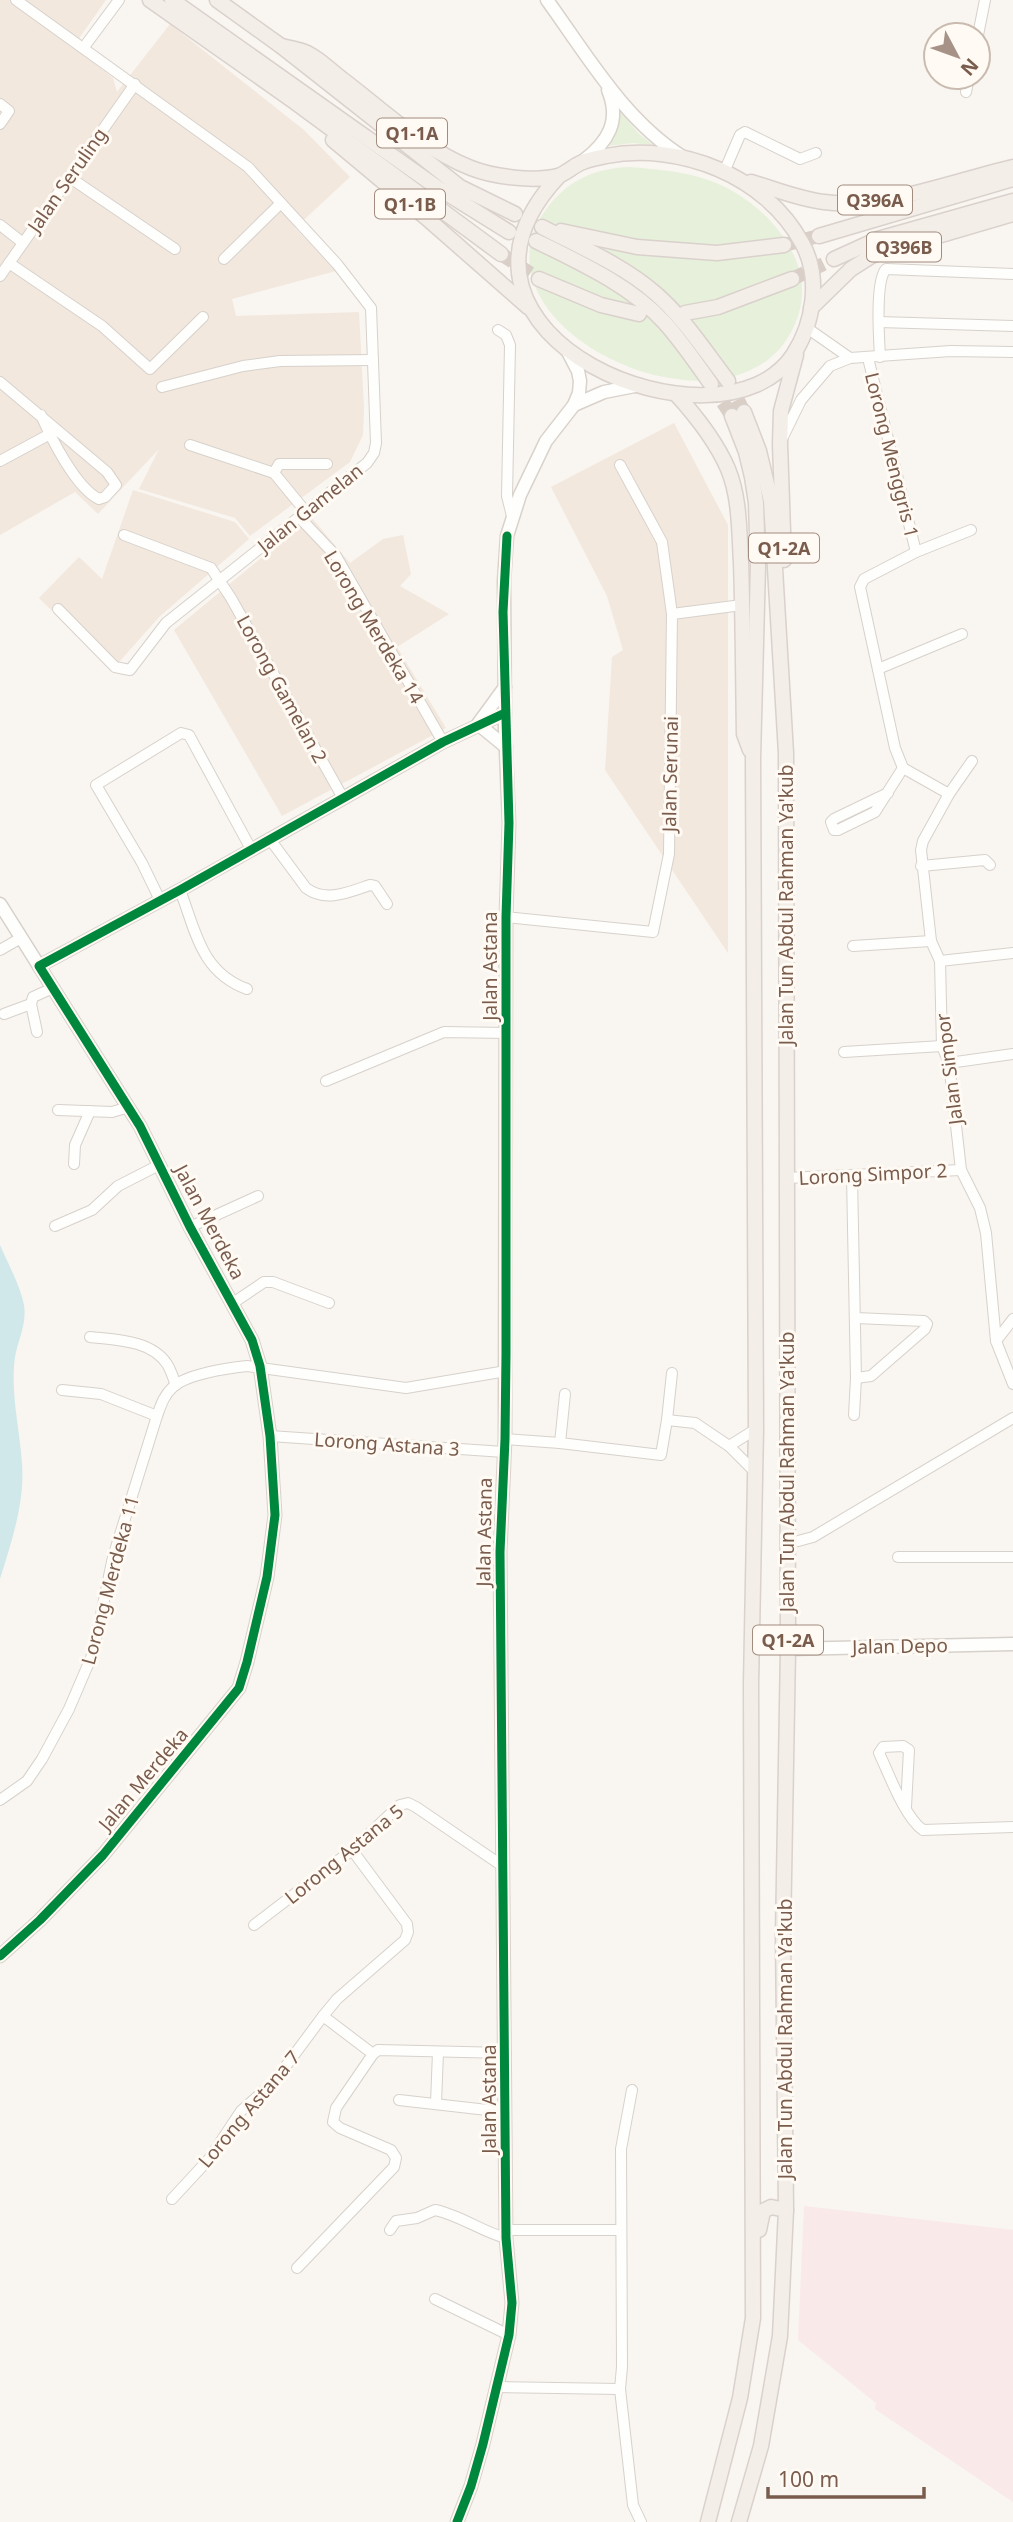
<svg xmlns="http://www.w3.org/2000/svg" width="1013" height="2522" font-family="'Noto Sans',sans-serif">
	<rect width="100%" height="100%" fill="#f9f5f0"/>
	<g fill="#f2e8de">
		<polygon points="0,0 106,0 73,47 113,78 117,92 170,24 304,130 350,177 295,228 336,271 232,299 236,316 359,312 364,408 363,435 350,462 250,536 235,518 139,489 159,449 98,514 75,492 0,535 0,114 9,120 13,109 0,100"/>
		<polygon points="674,423 728,525 728,953 605,770 612,657 623,650 607,596 551,487"/>
		<polygon points="133,490 235,522 249,539 159,617 112,670 39,598 79,557 102,579"/>
		<polygon points="311,517 350,563 383,539 403,535 411,574 400,586 449,614 397,647 446,728 282,816 174,630"/>
	</g>
	<polygon fill="#fae9e9" points="804,2206 1013,2230 1013,2502 875,2409 876,2403 798,2340"/>
	<g fill="#e7f0db">
		<polygon points="621,112 638,133 653,145 633,143 607,146 614,134"/>
		<path d="M 629,167 C 662,170 697,172 727,188 C 772,211 816,264 798,316 C 750,462 455,332 547,208 C 568,180 596,168 629,167 Z"/>
	</g>
	<path fill="#d0e8ea" d="M 0,1245 C 8,1264 20,1285 24,1305 C 27,1324 18,1340 15,1357 C 10,1393 20,1429 22,1464 C 25,1503 11,1543 0,1579 Z"/>
	<g fill="none" stroke-linecap="round" stroke-linejoin="round">
		<g stroke="#d9cfc7" stroke-width="14" stroke-dasharray="14 7" stroke-linecap="butt">
			<polyline points="784,245 819,236"/>
			<polyline points="501,254 539,279"/>
			<polyline points="792,279 834,259"/>
			<polyline points="728,381 744,412"/>
			<polyline points="711,385 732,416"/>
		</g>
		<g stroke="#d7d1cb" stroke-width="12">
			<g id="minor">
				<polyline points="16,0 248,167 337,264 371,308 376,443 374,453 367,463 166,623 130,670 115,667 58,609"/>
				<polyline points="978,35 985,0"/>
				<polyline points="84,47 119,0"/>
				<polyline points="966,92 969,77"/>
				<polyline points="0,104 9,111 0,124"/>
				<polyline points="724,172 740,135 745,132 800,159 816,153"/>
				<polyline points="69,177 175,249"/>
				<polyline points="0,225 23,243"/>
				<polyline points="224,259 281,203"/>
				<polyline points="9,263 102,326 150,369 203,317"/>
				<polyline points="0,276 135,84"/>
				<polyline points="879,322 1013,326"/>
				<polyline points="807,328 850,358"/>
				<polyline points="498,330 506,335 510,345 507,496 512,516"/>
				<path d="M 880,357 C 879,338 875,281 886,269 L 1013,274"/>
				<polyline points="868,358 916,552"/>
				<path d="M 0,382 L 107,472 L 116,485 L 105,497 L 99,499 C 76,488 51,438 41,415"/>
				<polyline points="162,387 243,366 280,361 373,360"/>
				<polyline points="783,437 801,400 830,366 850,358 951,351 1013,352"/>
				<polyline points="190,445 274,473 306,512"/>
				<polyline points="0,461 50,434"/>
				<polyline points="274,473 279,464 327,464"/>
				<polyline points="299,517 336,556 443,742"/>
				<polyline points="124,535 211,568 231,598 343,798"/>
				<polyline points="672,614 742,605"/>
				<polyline points="878,669 962,634"/>
				<polyline points="972,761 949,794 923,841 921,850 931,941 940,961 942,1046 949,1063 961,1170 980,1208 986,1233 996,1341 1013,1384"/>
				<polyline points="888,793 834,819 831,822 834,830 838,830 875,812 903,768"/>
				<polyline points="949,794 903,768 895,748 860,587 864,579 916,552 971,530"/>
				<path d="M 269,838 L 306,888 C 326,903 349,892 370,885 L 375,886 L 387,904"/>
				<polyline points="921,866 985,860 990,865"/>
				<path d="M 180,890 C 196,932 201,972 247,989"/>
				<polyline points="160,900 142,863 96,785 181,733 189,735 251,849"/>
				<polyline points="506,917 653,932 669,854 672,614 662,542 620,465"/>
				<polyline points="853,946 931,941"/>
				<polyline points="0,950 21,938"/>
				<polyline points="940,961 1013,953"/>
				<polyline points="4,1014 31,1004"/>
				<polyline points="37,1032 31,1004 33,997 53,988"/>
				<polyline points="844,1052 942,1046"/>
				<polyline points="949,1063 1013,1054"/>
				<polyline points="326,1081 444,1032 507,1033"/>
				<polyline points="58,1110 112,1112 129,1107"/>
				<polyline points="74,1164 75,1145 90,1111"/>
				<polyline points="852,1177 856,1378 854,1415"/>
				<polyline points="786,1178 961,1170"/>
				<polyline points="55,1226 92,1210 118,1186 159,1165"/>
				<polyline points="190,1227 258,1196"/>
				<polyline points="233,1303 264,1282 273,1282 329,1303"/>
				<polyline points="856,1318 924,1321 927,1324 925,1329 871,1376 856,1378"/>
				<path d="M 90,1337 C 116,1340 151,1340 167,1364 C 171,1370 173,1378 176,1385"/>
				<polyline points="996,1341 1013,1319"/>
				<polyline points="62,1390 101,1394 157,1416"/>
				<polyline points="667,1420 672,1373"/>
				<polyline points="270,1436 504,1452"/>
				<polyline points="505,1439 560,1443 661,1455 667,1420 695,1423 729,1446 755,1472"/>
				<polyline points="560,1443 565,1394"/>
				<polyline points="729,1446 756,1429"/>
				<polyline points="787,1544 813,1537 1013,1418"/>
				<polyline points="898,1557 1013,1557"/>
				<path d="M 0,1800 L 27,1781 L 42,1759 L 69,1709 L 93,1653 L 113,1557 L 157,1416 C 161,1405 164,1395 173,1387 C 187,1374 228,1368 247,1366 L 406,1388 L 506,1371"/>
				<path d="M 906,1807 L 909,1750 L 903,1746 L 883,1747 L 879,1753 C 889,1774 905,1818 923,1830 L 1013,1827"/>
				<polyline points="352,1850 407,1924 408,1932 405,1940 337,1999 323,2016 373,2054 378,2050 506,2053"/>
				<polyline points="254,1925 352,1850 400,1805 408,1803 416,1807 504,1867"/>
				<polyline points="632,2090 621,2149 622,2367 620,2389 633,2505 641,2522"/>
				<polyline points="399,2100 505,2112"/>
				<polyline points="436,2103 438,2052"/>
				<polyline points="172,2199 209,2159 241,2111 274,2082 323,2016"/>
				<path d="M 390,2230 L 396,2221 L 417,2218 L 435,2210 C 460,2215 482,2232 506,2238"/>
				<polyline points="507,2230 620,2230"/>
				<polyline points="297,2268 394,2167 396,2158 391,2150 340,2128 333,2122 336,2108 373,2054"/>
				<polyline points="435,2299 509,2335"/>
				<polyline points="496,2387 620,2389"/>
			</g>
		</g>
		<g stroke="#d7d1cb" stroke-width="15">
			<g id="tertiary">
				<polyline points="0,904 39,966"/>
				<polyline points="788,1649 1013,1644"/>
				<polyline points="0,1956 40,1920 103,1855 239,1688 247,1662 267,1577 275,1515 270,1436 260,1366 252,1340 190,1227 140,1126 39,966 180,890 443,742 505,713"/>
			</g>
		</g>
		<g stroke="#d9d2cb" stroke-width="15">
			<g id="secondary">
				<path d="M 547,0 C 587,55 624,120 683,157"/>
				<path d="M 583,161 C 608,142 621,121 608,90"/>
				<polyline points="574,405 604,392 640,385"/>
				<polyline points="505,687 478,724 506,747"/>
				<polyline points="457,2522 471,2486 483,2444 509,2335 512,2303 506,2238 500,1552 505,1439 506,917 509,823 505,728 504,581 507,536 520,495 546,441 574,405 579,393 580,381 578,371 566,348"/>
			</g>
		</g>
		<g stroke="#dad1cc" stroke-width="17">
			<g id="primary">
				<polyline points="150,0 292,100 501,254"/>
				<polyline points="172,0 435,186 509,232"/>
				<polyline points="217,0 281,46 460,187 515,214"/>
				<path d="M 281,46 C 290,48 301,49 309,54 C 321,60 331,71 342,79 C 383,110 423,149 471,168 C 494,177 534,182 558,176 C 567,173 574,165 583,162 C 590,159 598,158 606,156 C 680,142 766,176 802,243 C 821,277 814,323 793,355 C 721,463 408,336 559,176"/>
				<polyline points="333,140 430,221 528,307"/>
				<path d="M 751,182 C 775,189 799,199 824,202 C 882,210 956,180 1013,167"/>
				<path d="M 542,227 C 580,247 623,265 655,293 C 684,318 705,351 728,381"/>
				<polyline points="561,231 637,247 717,253 784,245"/>
				<polyline points="819,236 1013,179"/>
				<path d="M 536,241 C 581,263 631,286 665,323 C 682,342 696,363 711,384"/>
				<polyline points="834,259 878,239 1013,201"/>
				<polyline points="539,279 601,305 639,314"/>
				<polyline points="811,308 851,269 873,255 1013,214"/>
				<polyline points="685,313 718,307 792,279"/>
				<path d="M 676,394 C 696,416 716,441 728,469 C 740,498 739,531 741,563 C 743,620 743,677 744,734 L 750,750"/>
				<polyline points="784,560 780,444 781,411 796,355"/>
				<polyline points="759,2230 763,2211 771,2207 786,2210"/>
				<polyline points="708,2522 740,2398 753,2318 751,1684 756,1429 753,758 758,566 756,503 752,477 746,452 732,416"/>
				<polyline points="739,2522 761,2446 780,2336 786,2210 783,1935 788,1649 786,753 771,501 759,451 744,412"/>
			</g>
		</g>
		<use href="#minor" stroke="#fefefd" stroke-width="10"/>
		<use href="#tertiary" stroke="#fefefd" stroke-width="12"/>
		<use href="#secondary" stroke="#fefefd" stroke-width="12"/>
		<use href="#primary" stroke="#f3eee8" stroke-width="14"/>
		<g stroke="#fffaf3" stroke-width="13">
			<g id="cycleway">
				<polyline points="0,1956 40,1920 103,1855 239,1688 247,1662 267,1577 275,1515 270,1436 260,1366 252,1340 190,1227 140,1126 39,966 180,890 443,742 505,713"/>
				<polyline points="457,2522 471,2486 483,2444 509,2335 512,2303 506,2238 500,1552 505,1439 506,1354 506,917 509,823 503,612 507,536"/>
			</g>
		</g>
		<use href="#cycleway" stroke="#00873e" stroke-width="9"/>
	</g>
	<g text-anchor="middle" dominant-baseline="central" stroke-width="6" stroke-linejoin="round" paint-order="stroke">
		<g fill="#fffaf3" stroke="#a28b7f" stroke-width="2">
			<rect x="377" y="118.5" width="70" height="29" rx="5"/>
			<rect x="838" y="185.5" width="74" height="29" rx="5"/>
			<rect x="375" y="189.5" width="70" height="29" rx="5"/>
			<rect x="867" y="232.5" width="74" height="29" rx="5"/>
			<rect x="749" y="533.5" width="70" height="29" rx="5"/>
			<rect x="753" y="1625.5" width="70" height="29" rx="5"/>
		</g>
		<g font-size="18" font-weight="bold" fill="#7a5c4d">
			<text x="412" y="133">Q1-1A</text>
			<text x="875" y="200">Q396A</text>
			<text x="410" y="204">Q1-1B</text>
			<text x="904" y="247">Q396B</text>
			<text x="784" y="548">Q1-2A</text>
			<text x="788" y="1640">Q1-2A</text>
		</g>
		<g font-size="19" fill="#7a5c4d" stroke="#fffaf3">
			<text transform="translate(67 180) rotate(-55)">Jalan Seruling</text>
			<text transform="translate(892 455) rotate(76)">Lorong Menggris 1</text>
			<text transform="translate(310 508) rotate(-39)">Jalan Gamelan</text>
			<text transform="translate(374 627) rotate(59)">Lorong Merdeka 14</text>
			<text transform="translate(282 689) rotate(61)">Lorong Gamelan 2</text>
			<text transform="translate(670 774) rotate(-89)">Jalan Serunai</text>
			<text transform="translate(786 905) rotate(-90)">Jalan Tun Abdul Rahman Ya'kub</text>
			<text transform="translate(490 966) rotate(-90)">Jalan Astana</text>
			<text transform="translate(949 1069) rotate(-97)">Jalan Simpor</text>
			<text transform="translate(873 1174) rotate(-3)">Lorong Simpor 2</text>
			<text transform="translate(210 1222) rotate(62)">Jalan Merdeka</text>
			<text transform="translate(387 1444) rotate(4)">Lorong Astana 3</text>
			<text transform="translate(787 1472) rotate(-90)">Jalan Tun Abdul Rahman Ya'kub</text>
			<text transform="translate(484 1532) rotate(-89)">Jalan Astana</text>
			<text transform="translate(110 1580) rotate(-75)">Lorong Merdeka 11</text>
			<text transform="translate(900 1646) rotate(-1)">Jalan Depo</text>
			<text transform="translate(143 1779) rotate(-50)">Jalan Merdeka</text>
			<text transform="translate(344 1854) rotate(-39)">Lorong Astana 5</text>
			<text transform="translate(785 2039) rotate(-90)">Jalan Tun Abdul Rahman Ya'kub</text>
			<text transform="translate(489 2099) rotate(-90)">Jalan Astana</text>
			<text transform="translate(249 2109) rotate(-50)">Lorong Astana 7</text>
		</g>
	</g>
	<g transform="translate(957 56) rotate(131)"><circle r="33" fill="#fffaf3" stroke="#cabbb1" stroke-width="2"/>
	<path d="M0-5L12 26L0 18L-12 26Z" fill="#a69286"/>
	<text y="-10" font-size="19" font-weight="bold" text-anchor="middle" fill="#7a5c4d">N</text>
	</g>
	<path d="M768 2487v10h156v-10" fill="none" stroke="#7a5c4d" stroke-width="3.5"/>
	<text x="778" y="2487" font-size="21" fill="#7a5c4d" stroke="#fffaf3" stroke-width="5" paint-order="stroke">100 m</text>
</svg>
